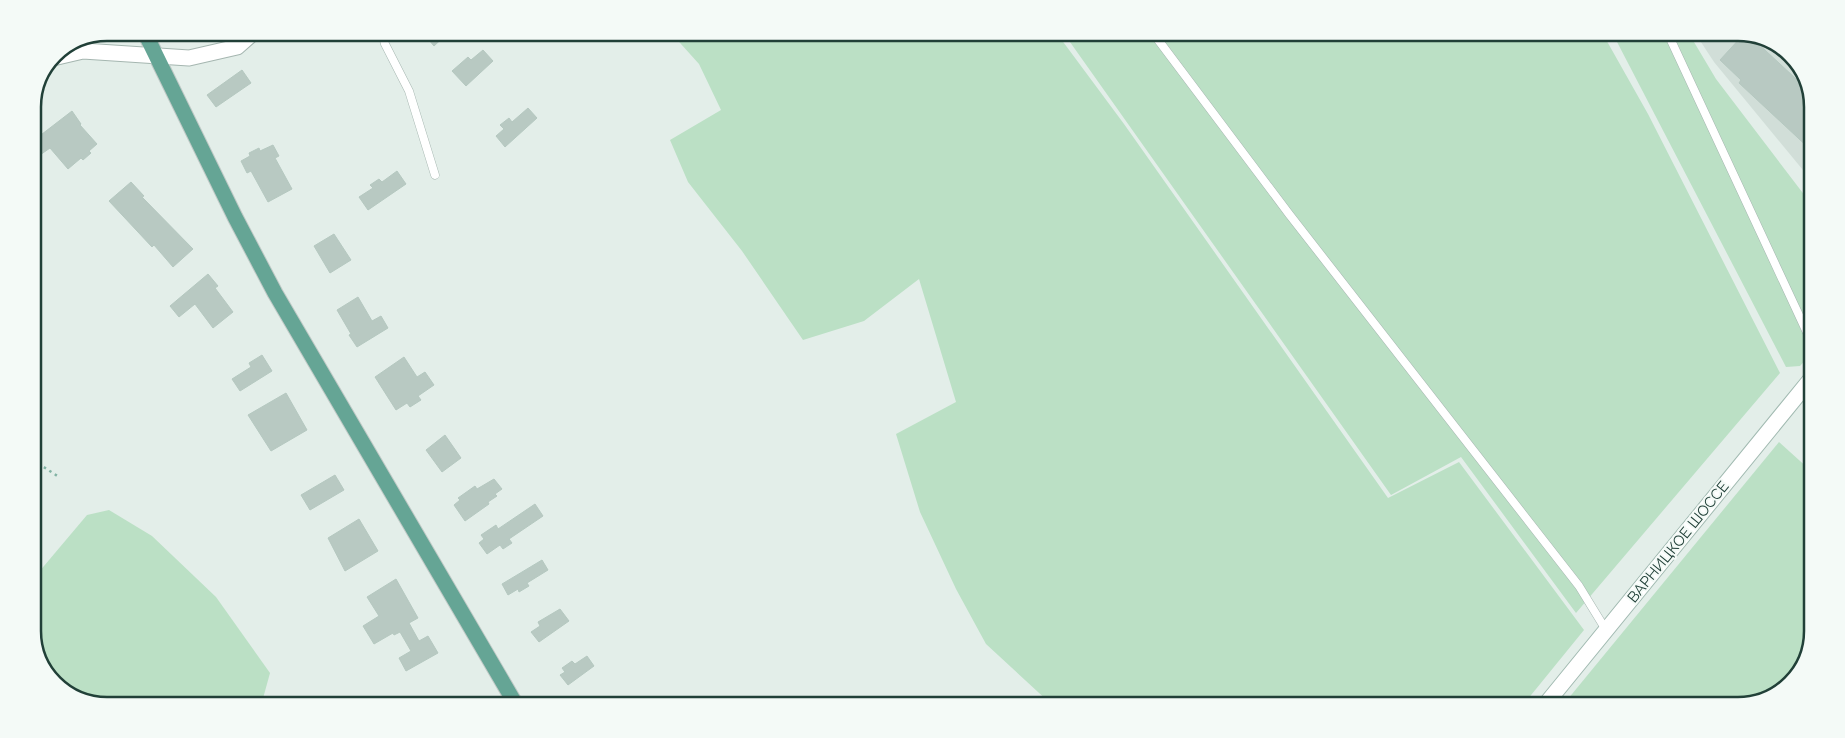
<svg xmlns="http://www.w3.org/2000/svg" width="1845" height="738" font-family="Raleway,sans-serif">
	<rect width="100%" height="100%" fill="#e3eee9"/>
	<polygon fill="#d1ded8" points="1697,36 1762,37 1797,62 1812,102 1812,181 1714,62"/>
	<g fill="#bbe0c5">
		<polygon points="672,34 1058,35 1124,124 1388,498 1459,462 1584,630 1523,705 1051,704 986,644 956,589 920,512 896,434 956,402 919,279 864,321 803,340 742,251 688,182 670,140 721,110 699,64"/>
		<polygon points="1065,35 1604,36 1648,114 1780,373 1576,613 1461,457 1391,495"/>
		<polygon points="1624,36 1691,37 1716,79 1812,205 1811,354 1800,366 1786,367 1616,40"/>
		<polygon points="1779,442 1810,470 1808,655 1783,690 1738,705 1563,705"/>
		<polygon points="109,510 152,536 216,597 270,673 262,702 83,701 48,677 33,636 33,579 87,515"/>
	</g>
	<g fill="#b8c9c2" stroke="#b5c8c0">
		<polygon points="423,33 448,33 434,46"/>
		<polygon points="1742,36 1751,37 1808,90 1812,102 1812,151 1739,83 1741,80 1720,60"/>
		<polygon points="483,50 493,61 466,86 452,71 468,57 471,60"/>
		<polygon points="242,70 251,83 216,107 207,95"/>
		<polygon points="528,108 537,118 505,147 496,136 504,129 500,125 509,118 512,122"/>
		<polygon points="72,111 81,124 80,125 97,144 89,151 91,153 83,160 81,158 68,169 50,148 40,155 33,145 33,141"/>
		<polygon points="273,145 279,156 275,158 292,189 268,202 251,171 247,173 241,161 250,156 249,153 259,148 260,151"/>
		<polygon points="397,171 406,184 368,210 359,197 373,188 370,185 379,179 382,182"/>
		<polygon points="131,182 144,196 142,197 193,249 173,267 154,245 152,247 109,201"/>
		<polygon points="334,234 351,260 330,273 314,246"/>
		<polygon points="208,274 218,286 215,288 233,312 213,328 195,304 179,317 170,306"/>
		<polygon points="358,297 372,321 381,316 388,328 357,347 349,335 351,334 337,310"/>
		<polygon points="262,355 272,371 240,391 232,379 251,367 249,363"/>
		<polygon points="404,357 417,377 425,372 434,385 418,396 421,400 410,407 407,403 396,410 375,377"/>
		<polygon points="286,393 307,430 271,451 248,415"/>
		<polygon points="445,435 461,458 442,472 426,450"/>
		<polygon points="335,475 344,490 310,510 301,495"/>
		<polygon points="494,479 502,489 495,494 497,496 488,502 489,504 465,521 454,505 460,500 458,498 475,486 477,489"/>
		<polygon points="535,504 543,516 509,539 512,543 503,549 500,545 487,554 479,543 484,539 481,535 496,525 498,529"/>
		<polygon points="359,519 378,551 345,571 328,538"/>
		<polygon points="542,560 548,570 527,583 529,586 519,592 518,589 508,595 502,584"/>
		<polygon points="396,579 418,618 409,623 419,641 428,636 438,653 406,671 399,658 411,651 400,632 394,635 393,633 374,644 363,626 379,616 367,597"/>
		<polygon points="560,609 569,621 539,642 531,632 540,626 538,622"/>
		<polygon points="587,656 594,666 568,685 560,675 565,672 562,668 572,661 575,664"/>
	</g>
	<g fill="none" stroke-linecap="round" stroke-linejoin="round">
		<g stroke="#a5b6b0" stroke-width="9">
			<g id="lane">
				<polyline points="382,33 385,44 409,91 435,175"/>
				<polyline points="1669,36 1811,341"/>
				<polyline points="1156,37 1289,214 1579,586 1606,630"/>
			</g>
		</g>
		<g stroke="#a5b6b0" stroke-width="17">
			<polyline id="street" points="53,58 83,51 189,58 237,47 253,33"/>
		</g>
		<g stroke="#a1bab1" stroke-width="17">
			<polyline id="secondary" points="1545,705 1810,380"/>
		</g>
		<g stroke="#c1cac7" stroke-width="17">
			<polyline id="primary" points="145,33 235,217 275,293 515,703"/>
		</g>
		<polyline stroke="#82b3a4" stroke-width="2.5" stroke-dasharray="2.5 4" stroke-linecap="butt" points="33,460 59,477"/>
		<use href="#lane" stroke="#fff" stroke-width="8"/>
		<use href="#street" stroke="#fff" stroke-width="15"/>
		<use href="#secondary" stroke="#fff" stroke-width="15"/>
		<use href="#primary" stroke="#65a595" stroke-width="15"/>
	</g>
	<g text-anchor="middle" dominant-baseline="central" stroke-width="4" stroke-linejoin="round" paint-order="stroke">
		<g font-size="15" fill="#214038" stroke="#f4faf7">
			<text transform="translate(1678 542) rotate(-51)">ВАРНИЦКОЕ ШОССЕ</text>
		</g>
	</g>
	<path d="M0 0H1845V738H0ZM107 41H1738A66 66 0 0 1 1804 107V631A66 66 0 0 1 1738 697H107A66 66 0 0 1 41 631V107A66 66 0 0 1 107 41Z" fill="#f4faf7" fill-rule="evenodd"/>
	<path fill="none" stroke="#214038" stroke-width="2.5" d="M107 41H1738A66 66 0 0 1 1804 107V631A66 66 0 0 1 1738 697H107A66 66 0 0 1 41 631V107A66 66 0 0 1 107 41Z"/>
</svg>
